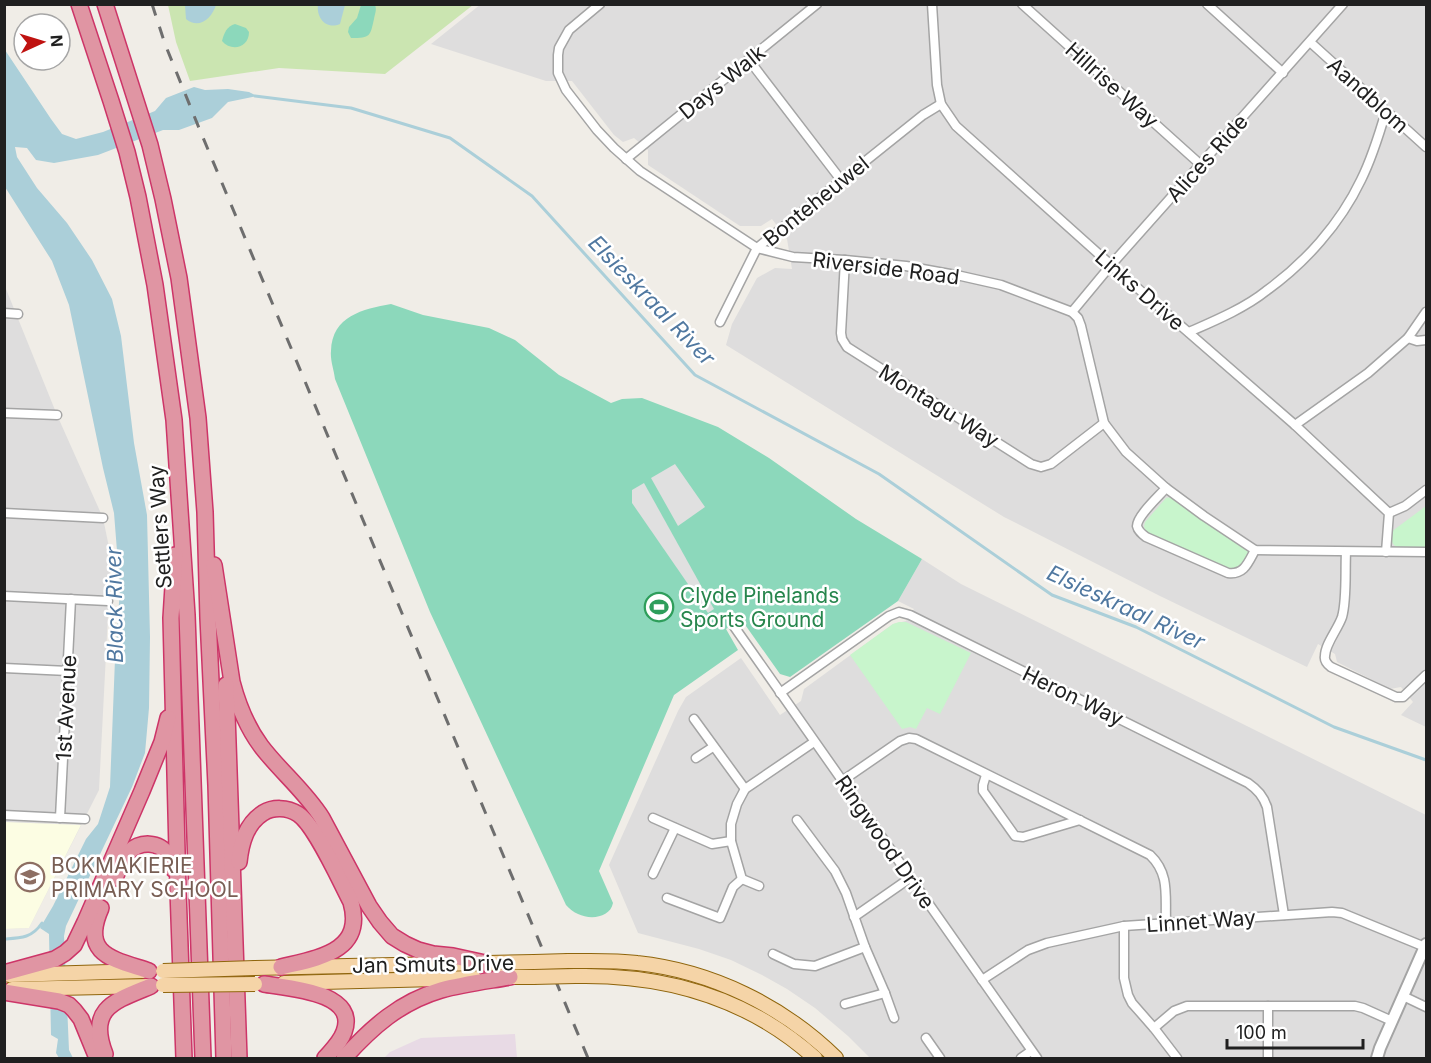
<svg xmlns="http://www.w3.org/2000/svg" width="1431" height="1063" font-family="Inter,sans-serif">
	<rect width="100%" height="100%" fill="#f0ede7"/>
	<g fill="#dedddd">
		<polygon points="481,4 1426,5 1426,727 1401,715 1413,702 1401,687 1390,689 1337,662 1335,654 1318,644 1307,667 1160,596 1004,517 726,345 732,324 757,278 775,268 792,269 787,239 772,219 761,226 740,226 648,165 648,150 634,138 623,142 614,135 572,81 546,81 431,44"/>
		<polygon points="4,284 57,415 103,518 111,557 99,790 29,928 5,929"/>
		<polygon points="922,559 961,584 1426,815 1426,1058 870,1058 848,1036 815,1008 787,989 762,975 731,960 699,949 638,933 609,865 678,711 686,697 741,658 780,715 801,701 804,689 893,624 906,621 914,609 898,601"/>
	</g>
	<polygon fill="#e8dae5" points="515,1034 517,1058 384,1058 390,1052 421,1038"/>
	<polygon fill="#fcfde3" points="5,822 81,825 29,928 5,929"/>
	<polygon fill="#cbe5b1" points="168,5 473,5 385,74 279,68 190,81 176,42"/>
	<g fill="#c8f5cc">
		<polygon points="1172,497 1210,526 1251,553 1236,573 1148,535 1144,527 1145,522 1166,498"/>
		<path d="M 1426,506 L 1426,548 L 1398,548 C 1391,544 1391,540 1391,532 Z"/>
		<polygon points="899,622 906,622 971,653 940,714 927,708 916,729 910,727 902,729 850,655 893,624"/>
	</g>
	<g fill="#8cd8bb">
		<path d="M 361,5 L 375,5 C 377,10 375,13 374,19 C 370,36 371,38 351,38 L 348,32 L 349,27 L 357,18 Z"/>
		<path d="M 235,24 L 246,28 L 249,32 C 249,48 231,52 222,41 C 224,33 227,26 235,24 Z"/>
		<path d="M 391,304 L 423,315 L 489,328 L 515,340 L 559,375 L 611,403 L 622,399 L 642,398 L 718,427 L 769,458 L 856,519 L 922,559 L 898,601 L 790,677 L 780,674 L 741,619 L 726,629 L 738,650 L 674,695 L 599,871 L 613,903 C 610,918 590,920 578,914 C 573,912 569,908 566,905 L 430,612 L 335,379 C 334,370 330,360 331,351 C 332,316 363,309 391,304 Z"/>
	</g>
	<g fill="#e0e0e0">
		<polygon points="675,464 705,507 678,526 651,478"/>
		<polygon points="644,483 714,609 708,613 632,503 632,490"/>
	</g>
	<g fill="#abcfd9">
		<path d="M 318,4 L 345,5 L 340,24 C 326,30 316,18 318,4 Z"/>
		<path d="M 185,5 L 185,4 L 216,5 C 212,18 199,30 186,19 Z"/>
		<polygon points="5,50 51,119 62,134 76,139 103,132 155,111 166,98 194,87 205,90 228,89 249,92 257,96 228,102 212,118 179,130 163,130 98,155 54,163 36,160 27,148 15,147 17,157 37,188 67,223 92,260 112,299 121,336 134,443 147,515 150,637 149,708 145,753 132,787 66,926 64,936 69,1050 73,1058 59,1058 56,1053 58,1039 51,1035 49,934 40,928 53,906 86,839 98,824 110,787 115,659 120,589 114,513 103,468 69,305 52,261 5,187"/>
	</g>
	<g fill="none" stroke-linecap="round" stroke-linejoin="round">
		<g stroke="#abcfd9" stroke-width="3">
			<polyline points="255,96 351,108 450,138 532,196 695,375 879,474 1052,595 1136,627 1334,727 1426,760"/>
			<path d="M 4,939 C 21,938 32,938 42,923"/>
		</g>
		<g stroke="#a4a4a4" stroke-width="11">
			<g id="minor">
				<polyline points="600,4 569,30 559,48 558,55 558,73 566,90 597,130 614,148 640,171 757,248 793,257 845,260 906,266 961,276 1001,285 1072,312 1078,318 1081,326 1104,423 1126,452 1166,488 1204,516 1255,550 1426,552"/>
				<polyline points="932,4 937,85 941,104 956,126 1111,265 1295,425 1389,513 1386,552"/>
				<polyline points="1022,4 1201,165"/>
				<polyline points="1207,4 1283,73"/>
				<polyline points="1310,42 1426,147"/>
				<polyline points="749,60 841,180"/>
				<polyline points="626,159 817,4"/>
				<polyline points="845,260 841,333 842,339 847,347 1031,464 1041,467 1051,464 1104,423"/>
				<polyline points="1072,312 1111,265 1343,4"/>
				<polyline points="4,313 18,314"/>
				<polyline points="720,322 757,248 923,115 941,104"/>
				<path d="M 1189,332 C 1214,321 1245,308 1266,291 C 1305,263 1340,224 1361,180 C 1372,158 1379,135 1386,111"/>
				<polyline points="1408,338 1417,341 1426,340"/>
				<polyline points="4,413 57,415"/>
				<polyline points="1295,425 1368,373 1408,338 1426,312"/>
				<path d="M 1166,488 C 1159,496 1137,516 1137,526 C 1138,531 1142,534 1146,537 L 1228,573 C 1244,575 1248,563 1255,550"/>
				<polyline points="4,513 103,518"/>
				<polyline points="1389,513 1405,506 1426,490"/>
				<path d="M 1346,552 C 1345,571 1347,600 1342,617 C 1338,629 1325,644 1325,656 C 1324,661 1327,664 1331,667 L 1396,697 L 1403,697 L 1426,675"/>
				<polyline points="4,596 108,601"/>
				<polyline points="733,625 1037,1058"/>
				<polyline points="4,668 68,671"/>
				<path d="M 780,693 L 889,616 L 899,612 L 910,615 L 1248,783 C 1258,790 1263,796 1267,807 L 1284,915"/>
				<polyline points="694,719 745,789"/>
				<polyline points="696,758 713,747"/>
				<polyline points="986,775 983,785 983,791 1015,836 1023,837 1080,820"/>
				<path d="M 842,781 L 900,741 L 909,738 L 916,739 L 1150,855 C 1170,874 1165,896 1166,922"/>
				<polyline points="4,815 85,819"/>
				<polyline points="60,818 71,599"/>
				<polyline points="653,818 712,844 731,841"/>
				<polyline points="797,820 835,871 846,893 865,947 885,993 894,1018"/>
				<polyline points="653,874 675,828"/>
				<polyline points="759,886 742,879 731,841 731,824 737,804 745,789 814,742"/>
				<polyline points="667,898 720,918 733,887 742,879"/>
				<polyline points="854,917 910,878"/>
				<polyline points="1124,926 1124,978 1128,995 1132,1003 1154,1028 1177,1058"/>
				<polyline points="773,954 794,964 815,966 865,947"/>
				<polyline points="982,980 1028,950 1047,943 1124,926 1332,912 1342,913 1425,947"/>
				<polyline points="1403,996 1426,1007"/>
				<polyline points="845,1004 885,993"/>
				<polyline points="1154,1028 1174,1011 1187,1006 1355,1006 1363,1008 1392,1021"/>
				<polyline points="926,1038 940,1058"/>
				<polyline points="1021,1058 1031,1051"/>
				<polyline points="1268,1058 1268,1006"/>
			</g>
		</g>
		<g stroke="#a4a4a4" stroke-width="14">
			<polyline id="tertiary" points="1377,1058 1380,1048 1392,1021 1426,944"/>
		</g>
		<g stroke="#8f650c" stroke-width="16">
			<g id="primary">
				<path d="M 568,961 C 591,961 614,960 637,963 C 712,971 783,1006 836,1058"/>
				<polyline points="255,968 534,962"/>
				<polyline points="9,975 143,971"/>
				<path d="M 575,976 C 666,974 747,997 815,1058"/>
				<polyline points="500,977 533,977"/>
				<polyline points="284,983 474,978"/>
				<polyline points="12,989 149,986"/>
			</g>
		</g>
		<g stroke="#cd3568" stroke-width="18">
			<g id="motorway">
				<polyline points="79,4 111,101 127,152 138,197 155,285 174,420 187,615 203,1058"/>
				<polyline points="105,4 150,145 163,199 179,278 198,418 205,512 208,618 216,785 224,1058"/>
				<polyline points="175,555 171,618 178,890 184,1058"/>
				<path d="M 214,565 L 232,682 C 238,705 247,727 261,746 C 280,771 305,791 322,818 L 369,906 L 380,922 L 392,936 L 405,944 L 418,950 L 433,954 L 453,956 L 485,963"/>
				<polyline points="226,685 239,1058"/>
				<path d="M 239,862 C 241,843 246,824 263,813 C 273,807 287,807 298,814 C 315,825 340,881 351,902 C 365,952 318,958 281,967"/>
				<path d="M 115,878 C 119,869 122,859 129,852 C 140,841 159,841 168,855 C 171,859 172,864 173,869"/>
				<path d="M 101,908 C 80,955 113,959 149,971"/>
				<polyline points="4,973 55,959 65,953 74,945 85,922 142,791 162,742 168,718"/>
				<path d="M 264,984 C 288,988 359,992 344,1032 C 340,1043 332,1050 325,1058"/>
				<polyline points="4,992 59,1001 69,1005 74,1010 81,1019 97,1058"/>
				<path d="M 105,1054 C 87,1008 115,1001 151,986"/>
				<path d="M 344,1058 C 372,1027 400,1002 441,990 C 463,984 487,981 510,977"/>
			</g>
		</g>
		<use href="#minor" stroke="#fff" stroke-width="8"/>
		<use href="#tertiary" stroke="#fff" stroke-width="10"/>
		<use href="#primary" stroke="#f5d4a7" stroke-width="14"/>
		<use href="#motorway" stroke="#e095a3" stroke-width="15"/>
		<polyline stroke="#6e6e6e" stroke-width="3" stroke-dasharray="12 12" stroke-linecap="butt" points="152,4 165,44 199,128 588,1058"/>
		<g stroke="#8f650c" stroke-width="16" stroke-linecap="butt">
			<g id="primary-bridge">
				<polyline points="534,962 568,961"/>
				<polyline points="163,971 255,968"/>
				<polyline points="533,977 575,976"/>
				<polyline points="163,985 255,984"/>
			</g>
		</g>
		<use href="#primary-bridge" stroke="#f5d4a7" stroke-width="14"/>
	</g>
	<defs>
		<g id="stadium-ring" transform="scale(1.5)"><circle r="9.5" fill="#fff" stroke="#2e9e5b" stroke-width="1.5"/><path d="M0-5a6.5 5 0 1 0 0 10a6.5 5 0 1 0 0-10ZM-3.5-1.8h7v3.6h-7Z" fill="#2e9e5b"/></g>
		<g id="school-ring" transform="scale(1.5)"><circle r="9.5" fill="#fff" stroke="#8d6e63" stroke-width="1.5"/><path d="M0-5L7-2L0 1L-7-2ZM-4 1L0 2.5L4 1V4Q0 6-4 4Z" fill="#8d6e63"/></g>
	</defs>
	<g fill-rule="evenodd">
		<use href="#stadium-ring" x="659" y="607"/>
		<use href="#school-ring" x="30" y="877"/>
	</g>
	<g text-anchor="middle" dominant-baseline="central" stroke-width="5" stroke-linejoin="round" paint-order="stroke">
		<g font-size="21" fill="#202020" stroke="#fff">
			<text transform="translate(722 82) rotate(-39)">Days Walk</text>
			<text transform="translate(1112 85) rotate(42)">Hillrise Way</text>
			<text transform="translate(1368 95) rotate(42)">Aandblom</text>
			<text transform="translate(1207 158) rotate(-48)">Alices Ride</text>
			<text transform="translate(816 201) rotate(-39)">Bonteheuwel</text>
			<text transform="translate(886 268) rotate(7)">Riverside Road</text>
			<text transform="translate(1140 290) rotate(41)">Links Drive</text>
			<text transform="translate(939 406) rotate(32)">Montagu Way</text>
			<text transform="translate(160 527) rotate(-94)">Settlers Way</text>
			<text transform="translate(1073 696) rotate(26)">Heron Way</text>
			<text transform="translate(66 708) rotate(-87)">1st Avenue</text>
			<text transform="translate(885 842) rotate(55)">Ringwood Drive</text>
			<text transform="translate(1201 921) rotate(-4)">Linnet Way</text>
			<text transform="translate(433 964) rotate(-1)">Jan Smuts Drive</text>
		</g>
		<g font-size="21" fill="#27864d" stroke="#fff" text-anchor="start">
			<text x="680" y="595">Clyde Pinelands<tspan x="680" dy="24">Sports Ground</tspan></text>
		</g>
		<g font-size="21" fill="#785e54" stroke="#fff" text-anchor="start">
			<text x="51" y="865">BOKMAKIERIE<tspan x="51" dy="24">PRIMARY SCHOOL</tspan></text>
		</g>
		<g font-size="22" font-style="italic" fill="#5078a0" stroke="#fff">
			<text transform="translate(652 300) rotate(46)">Elsieskraal River</text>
			<text transform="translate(114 605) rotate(-91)">Black River</text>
			<text transform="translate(1126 607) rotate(25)">Elsieskraal River</text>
		</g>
	</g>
	<rect width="1431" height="1063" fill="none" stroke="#202020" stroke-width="12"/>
	<g transform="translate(42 42) rotate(86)"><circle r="28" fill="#ffffff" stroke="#a6a6a6" stroke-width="1.5"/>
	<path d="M0-4.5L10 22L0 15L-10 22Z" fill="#bf1210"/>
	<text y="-9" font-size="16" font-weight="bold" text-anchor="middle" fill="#202020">N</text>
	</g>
	<path d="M1227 1039v9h136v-9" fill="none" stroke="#202020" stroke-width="3"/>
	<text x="1236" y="1039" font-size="18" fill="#202020" stroke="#ffffff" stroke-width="4.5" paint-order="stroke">100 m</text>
</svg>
